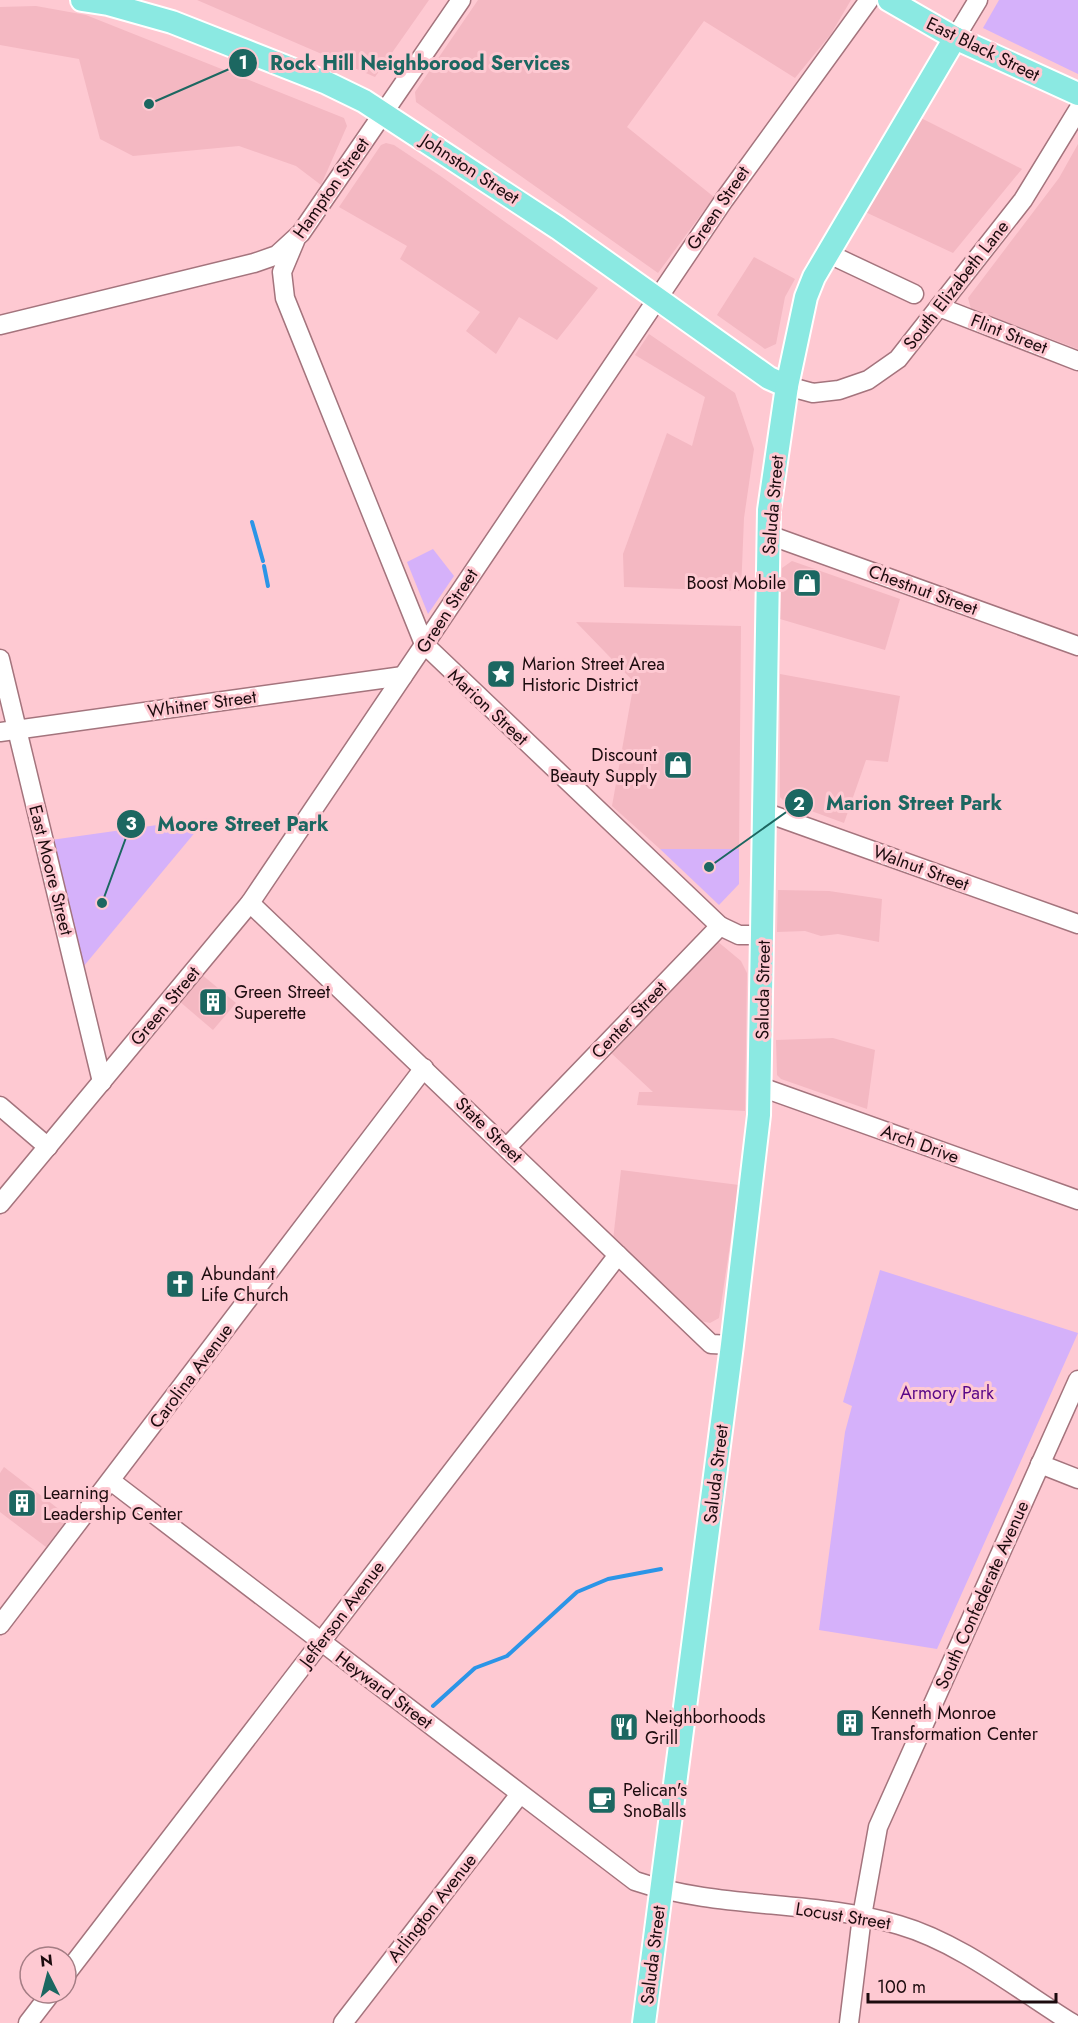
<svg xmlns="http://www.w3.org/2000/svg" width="1078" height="2023" font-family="Jost,sans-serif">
	<rect width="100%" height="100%" fill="#fec9d2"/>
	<g fill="#f4b8c2">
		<polygon points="197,0 429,0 375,77"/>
		<polygon points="478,0 851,0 831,34 795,78 704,21 627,127 714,197 658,273 416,102 415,92"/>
		<polygon points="36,6 86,15 344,118 347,126 321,185 296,166 239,146 133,156 100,139 79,59 0,45 0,7"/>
		<polygon points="921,118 1022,169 953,253 861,210"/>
		<polygon points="386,143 394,145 442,177 598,288 557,340 519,317 496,354 466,331 480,312 400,259 407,246 339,207 381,145"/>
		<polygon points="1078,144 1078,349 971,309 968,298 1059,178"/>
		<polygon points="754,257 795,279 785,297 776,344 765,349 717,315"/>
		<polygon points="649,334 735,393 754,449 744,518 741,591 624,587 623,554 667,433 692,446 705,397 635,355"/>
		<polygon points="792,561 900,599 885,650 780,619 782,568"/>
		<polygon points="576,622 741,626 739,849 660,849 612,806 634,682"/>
		<polygon points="780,674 900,696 888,762 866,760 844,823 784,801 780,797"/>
		<polygon points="778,890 829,891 882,899 879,942 838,934 821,936 805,931 777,932"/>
		<polygon points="717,941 741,961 747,973 745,1111 637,1105 639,1092 653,1092 610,1052"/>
		<polygon points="201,974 236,1003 213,1030 179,1001"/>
		<polygon points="833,1038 875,1050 867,1109 781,1079 777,1075 776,1040"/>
		<polygon points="621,1170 739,1185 719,1318 710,1323 696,1320 613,1240"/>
		<polygon points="4,1467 69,1517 46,1547 0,1512 0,1473"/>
	</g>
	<g fill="#d5b1fa">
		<polygon points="999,0 1078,0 1078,74 983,28"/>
		<polygon points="433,549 454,576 428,614 407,562"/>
		<polygon points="207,818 83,967 51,840"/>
		<polygon points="660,849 739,849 739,884 719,905"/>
		<polygon points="880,1270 1078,1333 937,1649 819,1630 845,1432 852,1406 843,1402"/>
	</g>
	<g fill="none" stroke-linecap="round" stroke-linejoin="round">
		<g stroke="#2c95e7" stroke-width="4">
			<polyline points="252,522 263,561"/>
			<polyline points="264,566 268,586"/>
			<polyline points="433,1706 475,1668 507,1656 577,1592 608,1579 661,1569"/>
		</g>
		<g stroke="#a4747d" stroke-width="21">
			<g id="minor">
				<polyline points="955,38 978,0"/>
				<polyline points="295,241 282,272 285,298 424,644 720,926"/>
				<polyline points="827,253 914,294"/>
				<polyline points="939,307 1078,361"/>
				<polyline points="0,325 254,263 277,255 301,233 461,0"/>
				<polyline points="787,386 813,393 839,390 868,380 898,359 1023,200 1078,110"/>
				<polyline points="769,535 1078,646"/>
				<polyline points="0,659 102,1082"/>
				<polyline points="0,732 403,676"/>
				<polyline points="764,812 1078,924"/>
				<polyline points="250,903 711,1344 732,1345"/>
				<polyline points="761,1087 1078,1200"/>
				<polyline points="0,1106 48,1147"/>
				<polyline points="507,1147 720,926 739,935 764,935"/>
				<polyline points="0,1204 250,903 724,200 869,0"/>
				<polyline points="1040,1464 1078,1479"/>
				<path d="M 111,1481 L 635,1881 C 720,1910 813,1899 899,1925 C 961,1943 1017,1989 1072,2023"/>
				<polyline points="0,1625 424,1068"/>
				<polyline points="66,1974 618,1255"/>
				<polyline points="28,2023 51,1993"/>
				<polyline points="343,2023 520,1794"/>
				<polyline points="849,2023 862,1916 878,1827 1078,1380"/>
			</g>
		</g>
		<g stroke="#fff" stroke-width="26">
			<g id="major">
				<polyline points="82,0 108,4 172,22 327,83 364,101 558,228 769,378 787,386"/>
				<polyline points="889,0 955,38 1078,94"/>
				<polyline points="644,2023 732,1345 759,1115 769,510 787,386 806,297 814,277 955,38"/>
			</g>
		</g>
		<use href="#minor" stroke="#fff" stroke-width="18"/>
		<use href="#major" stroke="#8be9e2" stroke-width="22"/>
	</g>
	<defs>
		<g id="shop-square" transform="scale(1.5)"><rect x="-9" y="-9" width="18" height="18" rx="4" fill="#1c6761" stroke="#fec9d2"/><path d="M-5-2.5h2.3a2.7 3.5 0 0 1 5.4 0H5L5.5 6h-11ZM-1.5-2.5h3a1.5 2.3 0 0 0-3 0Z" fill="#fff"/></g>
		<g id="sight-square" transform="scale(1.5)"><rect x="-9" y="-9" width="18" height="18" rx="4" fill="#1c6761" stroke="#fec9d2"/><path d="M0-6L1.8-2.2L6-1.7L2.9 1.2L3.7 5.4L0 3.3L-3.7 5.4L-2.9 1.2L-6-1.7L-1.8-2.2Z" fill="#fff"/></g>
		<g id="building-square" transform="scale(1.5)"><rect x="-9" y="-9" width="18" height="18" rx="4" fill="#1c6761" stroke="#fec9d2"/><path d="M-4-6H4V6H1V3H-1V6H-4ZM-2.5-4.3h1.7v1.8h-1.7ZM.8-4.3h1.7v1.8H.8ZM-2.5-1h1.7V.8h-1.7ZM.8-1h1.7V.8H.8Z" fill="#fff"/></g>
		<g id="church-square" transform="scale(1.5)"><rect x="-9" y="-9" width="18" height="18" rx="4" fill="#1c6761" stroke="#fec9d2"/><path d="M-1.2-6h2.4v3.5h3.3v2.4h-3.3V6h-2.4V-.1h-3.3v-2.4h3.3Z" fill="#fff"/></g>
		<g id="restaurant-square" transform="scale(1.5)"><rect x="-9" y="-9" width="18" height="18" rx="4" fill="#1c6761" stroke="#fec9d2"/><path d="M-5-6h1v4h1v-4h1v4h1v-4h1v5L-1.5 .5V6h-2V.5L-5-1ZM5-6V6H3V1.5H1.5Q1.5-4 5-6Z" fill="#fff"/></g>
		<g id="cafe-square" transform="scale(1.5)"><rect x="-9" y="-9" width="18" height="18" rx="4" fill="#1c6761" stroke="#fec9d2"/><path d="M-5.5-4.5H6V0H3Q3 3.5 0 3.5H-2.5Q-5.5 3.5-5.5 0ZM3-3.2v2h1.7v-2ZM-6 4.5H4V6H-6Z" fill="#fff"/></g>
	</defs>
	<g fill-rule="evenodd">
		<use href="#shop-square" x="807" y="583"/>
		<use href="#sight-square" x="501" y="674"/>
		<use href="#shop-square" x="678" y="765"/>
		<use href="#building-square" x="213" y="1002"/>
		<use href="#church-square" x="180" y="1284"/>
		<use href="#building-square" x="22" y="1503"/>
		<use href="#building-square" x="850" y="1723"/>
		<use href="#restaurant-square" x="624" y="1727"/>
		<use href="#cafe-square" x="602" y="1800"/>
	</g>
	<g text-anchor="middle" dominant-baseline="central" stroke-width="6" stroke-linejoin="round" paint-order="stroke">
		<g font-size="18" fill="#1c0b0e" stroke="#fec9d2">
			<text transform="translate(983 49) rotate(26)">East Black Street</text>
			<text transform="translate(470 169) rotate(33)">Johnston Street</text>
			<text transform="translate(331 188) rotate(-55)">Hampton Street</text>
			<text transform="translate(718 208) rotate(-56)">Green Street</text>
			<text transform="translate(956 285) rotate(-52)">South Elizabeth Lane</text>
			<text transform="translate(1009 334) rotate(21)">Flint Street</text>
			<text transform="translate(773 505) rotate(-85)">Saluda Street</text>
			<text transform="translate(923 590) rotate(20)">Chestnut Street</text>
			<text transform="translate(447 611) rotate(-57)">Green Street</text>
			<text transform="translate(202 704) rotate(-8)">Whitner Street</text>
			<text transform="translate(488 707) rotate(43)">Marion Street</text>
			<text transform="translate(921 868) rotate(20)">Walnut Street</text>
			<text transform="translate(51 870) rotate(76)">East Moore Street</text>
			<text transform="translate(763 990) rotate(-89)">Saluda Street</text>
			<text transform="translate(165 1006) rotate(-50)">Green Street</text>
			<text transform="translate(629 1020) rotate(-46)">Center Street</text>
			<text transform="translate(489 1130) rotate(44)">State Street</text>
			<text transform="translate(920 1144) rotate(20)">Arch Drive</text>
			<text transform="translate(191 1376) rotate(-53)">Carolina Avenue</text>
			<text transform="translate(716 1474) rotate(-83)">Saluda Street</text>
			<text transform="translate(982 1595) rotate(-66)">South Confederate Avenue</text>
			<text transform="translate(342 1614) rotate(-53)">Jefferson Avenue</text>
			<text transform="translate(384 1690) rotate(37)">Heyward Street</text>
			<text transform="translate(432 1908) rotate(-52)">Arlington Avenue</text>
			<text transform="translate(843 1916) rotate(9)">Locust Street</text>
			<text transform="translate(653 1955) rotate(-83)">Saluda Street</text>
		</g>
		<g font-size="18" fill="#1c0b0e" stroke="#fec9d2" text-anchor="start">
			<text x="786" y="583" text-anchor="end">Boost Mobile</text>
			<text x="522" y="664">Marion Street Area<tspan x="522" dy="21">Historic District</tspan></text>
			<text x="657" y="755" text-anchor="end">Discount<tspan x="657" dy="21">Beauty Supply</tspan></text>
			<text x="234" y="992">Green Street<tspan x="234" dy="21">Superette</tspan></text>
			<text x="201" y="1274">Abundant<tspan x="201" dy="21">Life Church</tspan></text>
			<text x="43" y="1493">Learning<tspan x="43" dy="21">Leadership Center</tspan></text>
			<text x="871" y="1713">Kenneth Monroe<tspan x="871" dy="21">Transformation Center</tspan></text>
			<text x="645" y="1717">Neighborhoods<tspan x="645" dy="21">Grill</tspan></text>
			<text x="623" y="1790">Pelican's<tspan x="623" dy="21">SnoBalls</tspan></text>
		</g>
		<g font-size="18" fill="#590687" stroke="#fec9d2">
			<text x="947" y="1393">Armory Park</text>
		</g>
	</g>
	<path fill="none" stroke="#1c6761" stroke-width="2" d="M149 104L243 63M709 867L799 803M102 903L131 824"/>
	<g fill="#1c6761" stroke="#fec9d2" stroke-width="2">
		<circle cx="149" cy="104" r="6"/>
		<circle cx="709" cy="867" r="6"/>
		<circle cx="102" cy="903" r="6"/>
		<circle cx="243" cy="63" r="15"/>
		<circle cx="799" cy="803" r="15"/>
		<circle cx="131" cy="824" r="15"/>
	</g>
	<g font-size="18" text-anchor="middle" font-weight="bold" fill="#fff">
		<text x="243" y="69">1</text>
		<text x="799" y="810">2</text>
		<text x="131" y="830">3</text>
	</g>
	<g font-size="20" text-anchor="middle" font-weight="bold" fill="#1c6761" stroke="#fec9d2" stroke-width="6" stroke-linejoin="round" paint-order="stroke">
		<text x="420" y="70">Rock Hill Neighborood Services</text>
		<text x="914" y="810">Marion Street Park</text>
		<text x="243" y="831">Moore Street Park</text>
	</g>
	<g transform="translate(48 1975) rotate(354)"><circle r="28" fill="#fec9d2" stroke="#a47d84" stroke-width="1.5"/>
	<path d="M0-4.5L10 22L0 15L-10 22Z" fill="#1c6761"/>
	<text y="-9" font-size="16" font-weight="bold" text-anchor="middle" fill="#1c0b0e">N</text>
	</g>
	<path d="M868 1993v9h188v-9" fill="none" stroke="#1c0b0e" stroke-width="3"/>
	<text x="877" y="1993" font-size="18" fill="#1c0b0e" stroke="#fec9d2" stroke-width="4.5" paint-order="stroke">100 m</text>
</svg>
